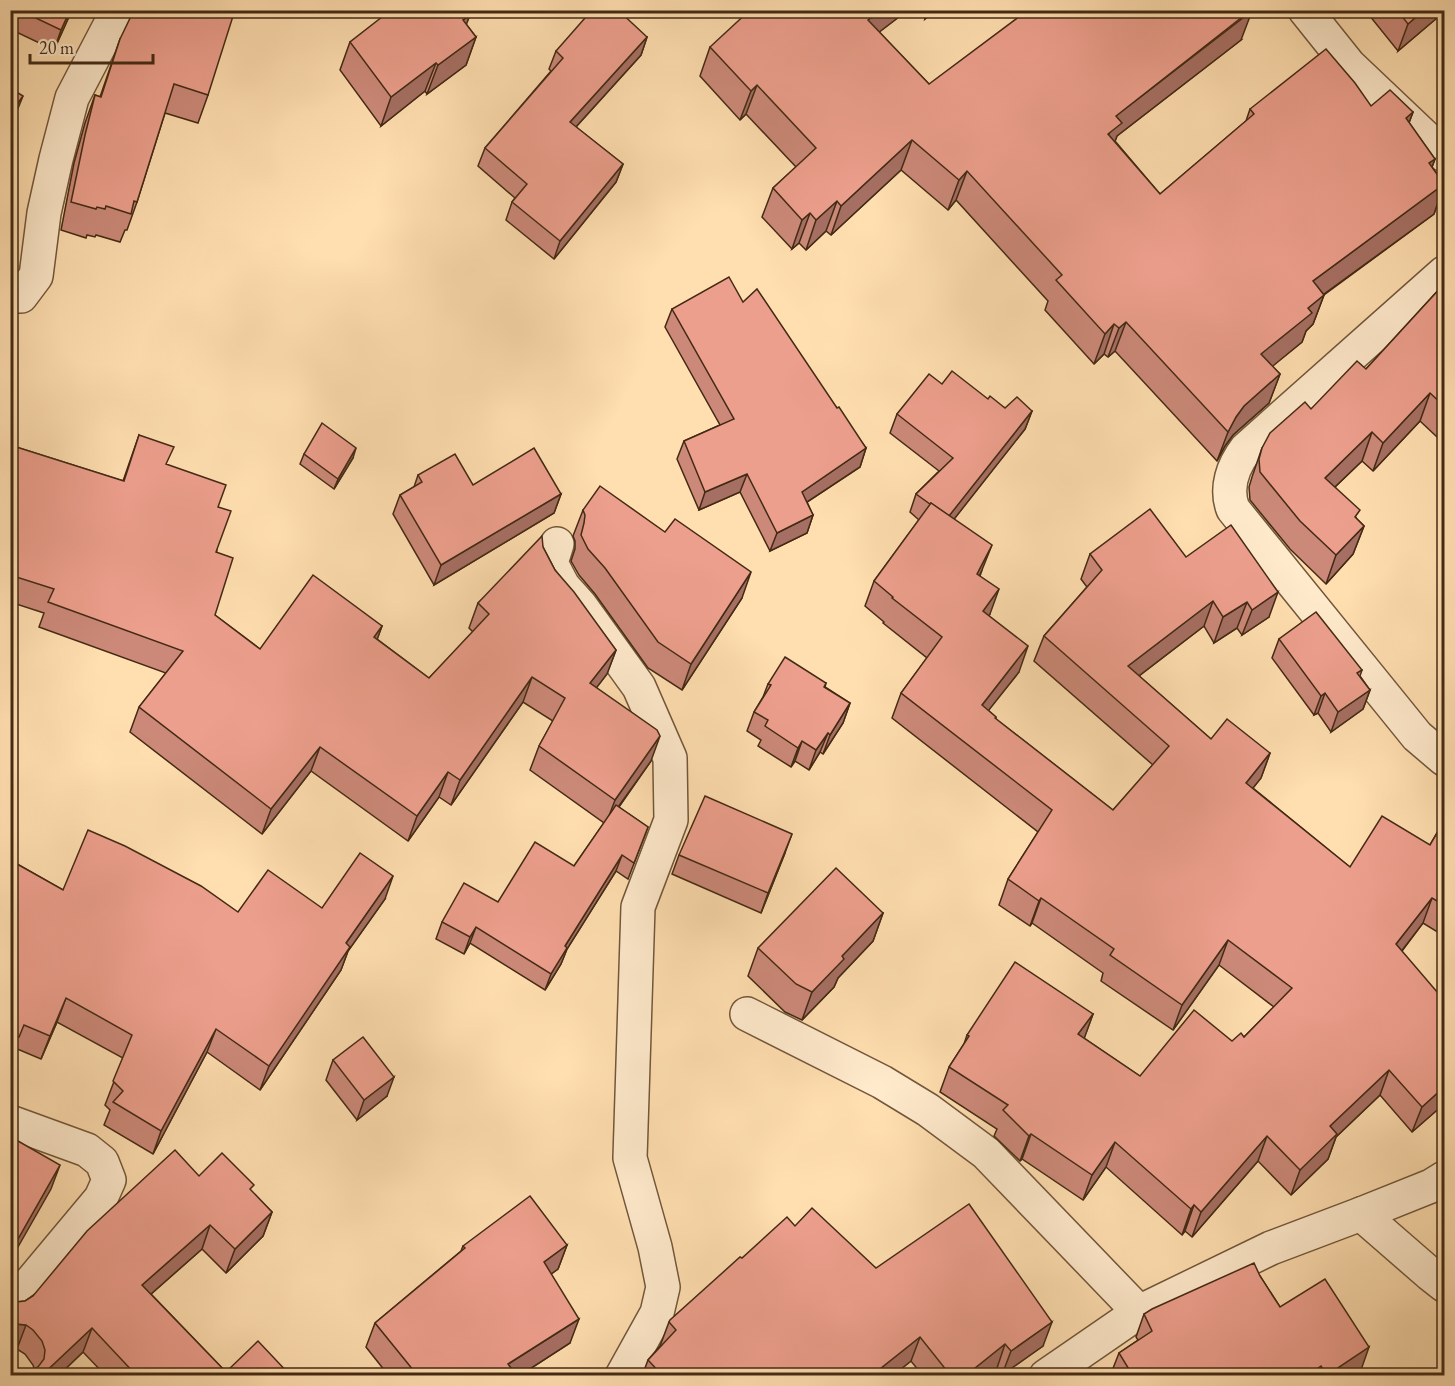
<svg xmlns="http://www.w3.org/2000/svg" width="1455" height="1386" font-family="'EB Garamond',serif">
	<rect width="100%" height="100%" fill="#ffdeb0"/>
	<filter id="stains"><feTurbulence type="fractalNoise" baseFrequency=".00333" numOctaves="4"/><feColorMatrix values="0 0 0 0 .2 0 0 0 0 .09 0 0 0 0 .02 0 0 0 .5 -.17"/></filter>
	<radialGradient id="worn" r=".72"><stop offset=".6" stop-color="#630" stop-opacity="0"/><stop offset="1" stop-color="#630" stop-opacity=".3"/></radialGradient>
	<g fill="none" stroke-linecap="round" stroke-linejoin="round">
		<g stroke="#72573b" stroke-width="36">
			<g id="street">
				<polyline points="1305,10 1349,65 1444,155"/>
				<path d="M 1444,273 L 1246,449 C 1233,466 1225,488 1233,509 L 1417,736 L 1444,759"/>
				<polyline points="10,296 21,296 36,276 44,213 56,159 72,98 118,10"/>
				<polyline points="557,544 551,563 563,586 580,605 639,687 670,758 671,820 638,907 630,1158 655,1247 663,1287 657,1313 622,1376"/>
				<polyline points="747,1014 882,1082 928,1110 986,1153 1139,1312"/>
				<polyline points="10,1122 87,1150 102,1162 109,1180 101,1198 10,1307"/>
				<polyline points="1361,1214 1430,1274 1444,1285"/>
				<polyline points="1046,1376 1139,1312 1271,1248 1361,1214 1431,1186 1444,1178"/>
			</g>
		</g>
		<use href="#street" stroke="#ffeacc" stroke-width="33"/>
	</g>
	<g fill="#cc8979" stroke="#432a14" stroke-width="1.5">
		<polygon points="10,10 72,10 54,50 10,29"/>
		<polygon points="908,10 879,32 929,84 1241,40 1117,136 1115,141 1160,194 1246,121 1250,109 1371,106 1413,112 1409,123 1435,159 1432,167 1444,185 1434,214 1324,295 1313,324 1306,331 1302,342 1272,366 1280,374 1269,403 1233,435 1225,446 1217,461 1115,351 1108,357 1104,354 1094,364 1045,310 1048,301 956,200 948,210 901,170 831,235 826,231 806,250 799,243 792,249 762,217 773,188 796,167 746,114 740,120 700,76 710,47"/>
		<polygon points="925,10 936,10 925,19"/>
		<polygon points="1365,10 1444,10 1444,12 1398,51"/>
		<polygon points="470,15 466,24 476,37 466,65 427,94 425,91 381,126 340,70 350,42"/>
		<polygon points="647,37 641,55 576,127 623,164 616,182 554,259 506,220 512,202 515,198 478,166 485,148 551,71 549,69 556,51"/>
		<polygon points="120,39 208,95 198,123 165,113 137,202 127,230 125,230 120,242 96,235 95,237 87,235 86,238 61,230 74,163 85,123 95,95 100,97"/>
		<polygon points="1444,284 1444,429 1437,437 1420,421 1373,471 1362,461 1335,487 1357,519 1364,526 1353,554 1326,584 1290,549 1250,500 1249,487 1252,477 1262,448 1311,409 1366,369"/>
		<polygon points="743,302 837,408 866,448 860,467 807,502 813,515 807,533 770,551 740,492 699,510 677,459 684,441 720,425 665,327 672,309"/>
		<polygon points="942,384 988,399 1005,408 1032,411 1025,429 954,519 982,570 980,576 990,614 989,616 1019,672 988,710 996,717 996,719 1113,810 1153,765 1034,661 1044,636 1087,587 1081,579 1090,554 1186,557 1269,617 1242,635 1237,628 1214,643 1204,626 1139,676 1211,739 1270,753 1261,778 1253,788 1350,867 1430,845 1444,821 1444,936 1423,923 1402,951 1444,1104 1412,1132 1380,1095 1336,1137 1328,1159 1291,1195 1258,1161 1192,1237 1185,1231 1182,1235 1106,1167 1083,1200 1022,1159 1020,1161 994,1136 997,1129 940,1092 949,1067 964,1044 967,1035 1093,1014 1084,1038 1140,1076 1244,1037 1274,1007 1219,965 1173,1030 1101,981 1103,973 1032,923 1030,926 999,905 1008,879 1038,832 892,718 901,693 927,658 883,623 884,622 865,606 874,581 919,520 910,512 916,494 939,471 890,433 897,414"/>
		<polygon points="139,435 167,465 218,507 215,615 260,649 382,626 377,639 429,678 473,632 469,628 478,603 543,547 555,570 616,650 607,674 596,688 651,761 619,807 648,827 628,879 616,871 567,949 561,964 545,990 470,943 464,954 436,939 442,922 498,902 574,866 604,823 530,770 539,746 553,721 523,702 451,805 439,797 408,841 311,771 262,834 130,732 139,707 166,673 39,627 44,613 10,602 10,445 123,481"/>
		<polygon points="304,454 353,458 334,489 300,464"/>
		<polygon points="418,475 473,485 561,494 554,513 434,585 393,514 400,495 414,487"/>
		<polygon points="583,510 742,598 682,690 648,668 595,594 579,575 571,561 575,549 575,541 573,536"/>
		<polygon points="1279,639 1362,670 1360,676 1370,690 1363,709 1331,732 1318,713 1314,715 1272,658"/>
		<polygon points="826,683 825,687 850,703 843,723 823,754 820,752 809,770 795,761 791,767 758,746 761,740 747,731 754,712 763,697 768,684"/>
		<polygon points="785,853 761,913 672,874 679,855"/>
		<polygon points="10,860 63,890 238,912 322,908 385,899 348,951 341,970 260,1090 207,1052 153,1154 104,1125 110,1110 105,1105 123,1058 57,1022 41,1059 15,1048 10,1060"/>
		<polygon points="883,913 873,941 838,978 834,987 802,1020 785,1012 748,976 758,948"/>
		<polygon points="333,1060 387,1096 357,1120 326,1080"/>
		<polygon points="199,1176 251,1191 272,1212 263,1236 226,1273 202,1249 151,1294 226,1372 291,1376 106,1376 83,1352 58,1376 10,1376 12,1364 19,1369 29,1371 34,1368 33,1365 25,1354 17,1349 10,1348 10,1300 16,1302 25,1301"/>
		<polygon points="795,1226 876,1268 1043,1346 1002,1375 997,1368 987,1376 923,1376 911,1361 892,1376 642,1376 648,1360 660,1346 669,1322 742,1258"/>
		<polygon points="567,1245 558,1269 551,1274 570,1343 519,1376 389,1376 366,1347 375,1323 461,1251 463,1246"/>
		<polygon points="1260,1276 1280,1307 1361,1370 1352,1376 1110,1376 1119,1353 1138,1340 1136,1337 1144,1314"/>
	</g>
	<g fill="#a66f63" stroke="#432a14" stroke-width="1.5">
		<polygon points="70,10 72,10 54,50 61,30"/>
		<polygon points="880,10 908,10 857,49 868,20"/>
		<polygon points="928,10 936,10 925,19"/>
		<polygon points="1424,10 1444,10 1444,12 1398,51 1408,24"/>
		<polygon points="1252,11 1241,40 1117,136 1111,152 1098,163 1116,116"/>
		<polygon points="470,15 459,43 463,20"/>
		<polygon points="476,37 466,65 427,94 438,65"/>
		<polygon points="647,37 641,55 564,140 570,122"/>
		<polygon points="436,63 425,91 381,126 391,97"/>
		<polygon points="757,85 746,114 740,120 751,91"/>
		<polygon points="23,96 15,116 10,123 10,114"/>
		<polygon points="1413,112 1402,141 1406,118"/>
		<polygon points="912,140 901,170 831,235 841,206"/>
		<polygon points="1435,159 1424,188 1429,163"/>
		<polygon points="623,164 616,182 554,259 560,241"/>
		<polygon points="967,171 956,200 948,210 959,180"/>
		<polygon points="1444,184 1434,214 1302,310 1313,281"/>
		<polygon points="837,201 826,231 806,250 816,220"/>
		<polygon points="810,213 799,243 792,249 802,220"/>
		<polygon points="1324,295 1313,324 1306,331 1302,342 1251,384 1261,354 1308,308"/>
		<polygon points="1126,322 1115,351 1108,357 1119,328"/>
		<polygon points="1114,324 1104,354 1094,364 1105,334"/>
		<polygon points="1280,374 1269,403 1233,435 1225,446 1217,461 1228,432 1236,417 1244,406"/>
		<polygon points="1430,393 1420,421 1373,471 1383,443"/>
		<polygon points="1032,411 1025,429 940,537 947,518"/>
		<polygon points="1444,417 1444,429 1437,437"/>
		<polygon points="1372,432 1362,461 1315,506 1325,478"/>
		<polygon points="356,448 353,458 334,489 338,479"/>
		<polygon points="866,448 860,467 795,510 802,492"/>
		<polygon points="747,474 740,492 699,510 705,492"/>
		<polygon points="561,494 554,513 434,585 441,565"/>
		<polygon points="813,515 807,533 770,551 777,533"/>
		<polygon points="1364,526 1353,554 1326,584 1336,555"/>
		<polygon points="992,545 982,570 968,599 977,574"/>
		<polygon points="751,572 742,598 682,690 691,664"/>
		<polygon points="999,589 990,614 973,636 983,611"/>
		<polygon points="1278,592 1269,617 1242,635 1252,610"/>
		<polygon points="1213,601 1204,626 1119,691 1128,666"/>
		<polygon points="1247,602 1237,628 1214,643 1223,617"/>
		<polygon points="382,626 373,651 374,637"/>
		<polygon points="1028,646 1019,672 973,730 982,705"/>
		<polygon points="616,650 607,674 581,708 590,683"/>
		<polygon points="532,677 523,702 451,805 460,780"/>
		<polygon points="1370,690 1363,709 1331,732 1338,712"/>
		<polygon points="1325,693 1318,713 1314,715 1321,696"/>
		<polygon points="850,703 843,723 823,754 830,735"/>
		<polygon points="828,733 820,752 809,770 816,750"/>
		<polygon points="660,736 651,761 606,824 615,800"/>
		<polygon points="802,741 795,761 791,767 798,748"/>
		<polygon points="320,747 311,771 262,834 271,809"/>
		<polygon points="1270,753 1261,778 1237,808 1246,783"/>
		<polygon points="448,772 439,797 408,841 417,816"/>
		<polygon points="792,834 785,853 761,913 768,893"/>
		<polygon points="622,855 616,871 567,949 561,964 545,990 551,974 565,946"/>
		<polygon points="393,876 385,899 348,951 341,970 260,1090 269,1066 346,943"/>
		<polygon points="1041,898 1032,923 1030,926 1039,901"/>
		<polygon points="1432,898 1423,923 1387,970 1396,944"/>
		<polygon points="883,913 873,941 838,978 834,987 802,1020 812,992 842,956"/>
		<polygon points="476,927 470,943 464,954 470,937"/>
		<polygon points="1228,940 1219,965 1173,1030 1182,1005"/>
		<polygon points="66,998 57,1022 41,1059 50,1036"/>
		<polygon points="1093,1014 1084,1039 1078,1034"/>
		<polygon points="216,1029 207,1052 153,1154 161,1131"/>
		<polygon points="1389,1070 1380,1095 1336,1137 1328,1159 1291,1195 1300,1170 1330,1126"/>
		<polygon points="394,1077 387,1096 357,1120 364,1100"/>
		<polygon points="1444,1087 1444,1104 1412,1132 1422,1107"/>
		<polygon points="1031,1134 1022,1159 1020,1161 1029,1136"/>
		<polygon points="1267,1136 1258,1161 1192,1237 1201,1212"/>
		<polygon points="1115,1142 1106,1167 1083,1200 1092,1175"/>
		<polygon points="60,1165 51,1189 10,1261 10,1253"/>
		<polygon points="1194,1205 1185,1231 1182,1235 1191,1209"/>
		<polygon points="272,1212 263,1236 226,1273 235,1249"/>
		<polygon points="210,1225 202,1249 134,1309 142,1285"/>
		<polygon points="567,1245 558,1269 535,1286 544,1262"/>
		<polygon points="579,1319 570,1343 519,1376 504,1376 508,1364"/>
		<polygon points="1052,1322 1043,1346 1002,1375 1011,1351"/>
		<polygon points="16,1324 26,1325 17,1349 10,1348 10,1326"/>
		<polygon points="92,1328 83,1352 58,1376 41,1376"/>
		<polygon points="920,1337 911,1361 892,1376 871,1376"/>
		<polygon points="1005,1344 997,1368 987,1376 965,1376"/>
		<polygon points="1369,1347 1361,1370 1352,1376 1326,1376"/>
		<polygon points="1321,1366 1318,1376 1307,1376"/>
	</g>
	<g fill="#ed9f8d" stroke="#432a14" stroke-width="1.5">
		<polygon points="19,10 70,10 61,30"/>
		<polygon points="134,10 226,10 234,13 208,95 174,84 137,202 134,201 131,214 106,206 105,209 97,207 96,209 71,202 85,135 95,95 101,97 120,39"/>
		<polygon points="391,10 466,10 470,15 463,20 476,37 438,65 436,63 391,97 350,42"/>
		<polygon points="592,10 618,10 647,37 570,122 623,164 560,241 512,202 527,184 485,148 563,58 556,51"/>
		<polygon points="750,10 880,10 868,20 929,84 1028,10 1251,10 1116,116 1122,123 1108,134 1160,194 1254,114 1250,109 1326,49 1355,83 1371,106 1390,90 1413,112 1406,118 1435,159 1429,163 1444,184 1313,281 1324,295 1308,308 1312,313 1261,354 1280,374 1244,406 1236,417 1228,432 1126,322 1119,328 1114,324 1105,334 1056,280 1062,275 967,171 959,180 912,140 841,206 837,201 816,220 810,213 802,220 773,188 816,148 757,85 751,91 710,47"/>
		<polygon points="1397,10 1424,10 1408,24"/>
		<polygon points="10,88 23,96 10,114"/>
		<polygon points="729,277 743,302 757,289 837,408 839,407 866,448 802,492 813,515 777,533 747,474 705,492 684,441 734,419 672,309"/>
		<polygon points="1444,284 1444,406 1430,393 1383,443 1372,432 1325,478 1360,510 1355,517 1364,526 1336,555 1300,521 1260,472 1259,459 1262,448 1270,433 1305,402 1311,409 1357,361 1366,369"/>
		<polygon points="952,371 988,399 990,396 1005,408 1017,397 1032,411 949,516 931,503 930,504 916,494 953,458 897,414 929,374 942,384"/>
		<polygon points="322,423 356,448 338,479 304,454"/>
		<polygon points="139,435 174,447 166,464 226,485 218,507 231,511 216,552 233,558 215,615 260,649 313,575 382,626 374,637 429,678 489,614 478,603 542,536 543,547 555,570 574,592 616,650 590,683 657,730 660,736 615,800 539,746 565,698 532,677 460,780 448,772 417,816 320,747 271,809 139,707 183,651 48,602 54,589 10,575 10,445 124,481"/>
		<polygon points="534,448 561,494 441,565 400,495 422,482 418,475 455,454 473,485"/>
		<polygon points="600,486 665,532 675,519 751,572 691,664 658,642 605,568 588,549 581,535 584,523 585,515 583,510"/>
		<polygon points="931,503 992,545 977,574 999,589 983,611 1028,646 982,705 996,717 995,718 1113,810 1169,746 1044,636 1102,570 1090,554 1150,509 1186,557 1231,525 1278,592 1252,610 1247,602 1223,617 1213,601 1128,666 1211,739 1227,719 1270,753 1246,783 1350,867 1382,816 1430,845 1444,821 1444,905 1432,898 1396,944 1444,1000 1444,1087 1422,1107 1389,1070 1330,1126 1337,1134 1300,1170 1267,1136 1201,1212 1194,1205 1191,1209 1115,1142 1092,1175 1031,1134 1029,1136 1003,1110 1008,1105 949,1067 969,1036 967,1035 1015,962 1093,1014 1078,1034 1140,1076 1194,1010 1232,1041 1241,1033 1244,1037 1292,988 1228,940 1182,1005 1110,955 1114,949 1041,898 1039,901 1008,879 1052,810 901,693 942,637 892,598 893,597 874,581"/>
		<polygon points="1316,612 1362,670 1357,673 1370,690 1338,712 1325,693 1321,696 1279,639"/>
		<polygon points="785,657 826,683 824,687 850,703 830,735 828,733 816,750 802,741 798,748 765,726 768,720 754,712 771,685 768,684"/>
		<polygon points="705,796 792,834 768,893 679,855"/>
		<polygon points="616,805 648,827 634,863 622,855 565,946 567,948 551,974 476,927 470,937 442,922 464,883 498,902 535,842 574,866"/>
		<polygon points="88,830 125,846 201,886 238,912 268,870 322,908 360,853 393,876 346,943 350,947 269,1066 216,1029 161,1131 113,1102 123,1091 113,1081 132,1035 66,998 50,1036 24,1025 19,1037 10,1034 10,860 63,890"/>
		<polygon points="836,868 883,913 842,956 844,959 812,992 796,984 758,948"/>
		<polygon points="363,1037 394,1077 364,1100 333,1060"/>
		<polygon points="11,1137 60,1165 10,1253 10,1138"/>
		<polygon points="175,1150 199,1176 222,1153 254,1185 250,1189 272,1212 235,1249 210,1225 142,1285 226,1372 258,1341 291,1376 137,1376 92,1328 41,1376 10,1376 10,1362 19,1369 29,1371 38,1367 44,1359 45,1350 42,1341 33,1330 26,1325 16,1324 10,1326 10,1300 16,1302 25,1301 33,1296 87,1231"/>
		<polygon points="530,1196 567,1245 544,1262 579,1319 508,1364 517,1376 418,1376 375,1323 465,1248 463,1246"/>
		<polygon points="969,1204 1052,1322 1011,1351 1005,1344 965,1376 951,1376 920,1337 871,1376 663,1376 648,1360 676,1330 669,1322 670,1320 740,1257 742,1258 787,1217 795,1226 812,1208 876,1268"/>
		<polygon points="1254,1263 1260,1276 1280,1307 1325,1279 1369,1347 1327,1375 1321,1366 1307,1376 1133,1376 1119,1353 1152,1331 1144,1314 1152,1309"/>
	</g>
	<rect width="1455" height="1386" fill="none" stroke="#ffdeb0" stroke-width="36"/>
	<rect x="12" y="12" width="1431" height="1362" fill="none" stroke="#432a14" stroke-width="3"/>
	<rect x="18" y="18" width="1419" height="1350" fill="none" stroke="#432a14" stroke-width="1.5"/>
	<path d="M30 54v9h123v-9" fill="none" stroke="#432a14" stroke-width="3"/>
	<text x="39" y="54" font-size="18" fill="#432a14" stroke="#ffeacc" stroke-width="4.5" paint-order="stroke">20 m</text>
	<rect width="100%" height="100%" filter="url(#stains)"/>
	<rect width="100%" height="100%" fill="url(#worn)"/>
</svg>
